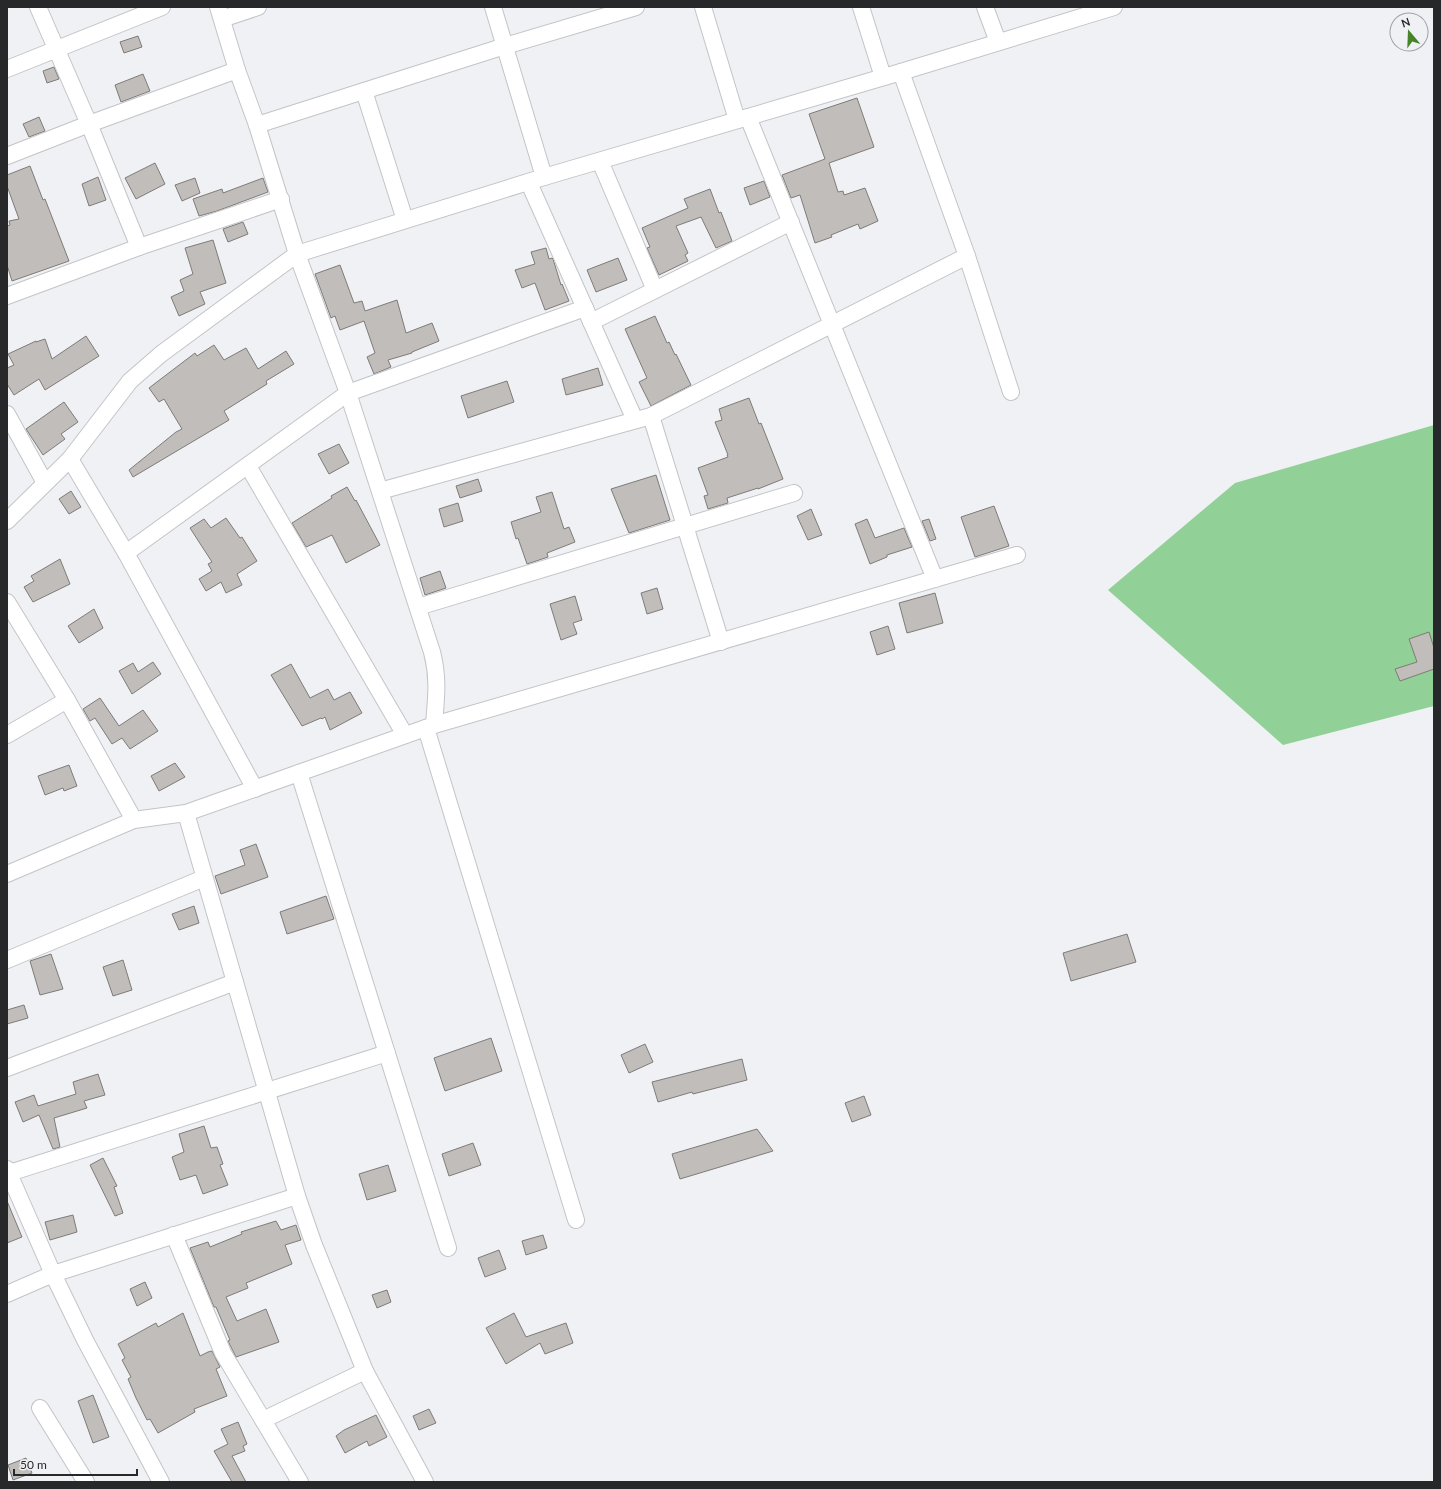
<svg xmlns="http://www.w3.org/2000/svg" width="1441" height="1489" font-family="Lato,sans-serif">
	<rect width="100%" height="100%" fill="#f0f1f5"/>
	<polygon fill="#91d096" points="1434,425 1434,706 1283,745 1108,590 1235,483"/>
	<g fill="#c0bdba" stroke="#7e7b78">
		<polygon points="138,36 142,47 124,53 120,42"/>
		<polygon points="54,67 59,79 47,83 43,71"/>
		<polygon points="143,74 150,91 121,102 115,85"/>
		<polygon points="857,98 874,147 829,163 838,192 843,191 844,195 865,188 878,221 860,229 858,224 831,235 832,237 815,243 800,195 791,198 782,175 825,159 809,114"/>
		<polygon points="39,117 45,131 29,137 23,124"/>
		<polygon points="155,163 165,184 136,199 125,178"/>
		<polygon points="30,166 43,200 45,199 69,261 12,281 7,265 7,226 10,225 9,221 19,219 7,186 7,175"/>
		<polygon points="98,177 106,200 89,206 82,184"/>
		<polygon points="195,178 200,193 182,201 175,185"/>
		<polygon points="263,178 268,192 217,211 199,216 193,199 222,189 223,193"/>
		<polygon points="764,181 770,197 750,205 744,188"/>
		<polygon points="710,189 719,213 721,212 732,241 716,248 701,217 676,226 688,253 685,255 688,261 659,275 647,248 650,247 642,228 688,208 684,199"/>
		<polygon points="243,222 248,234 228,242 223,229"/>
		<polygon points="213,240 226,283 200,292 205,304 179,316 171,297 184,291 180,280 193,274 185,248"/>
		<polygon points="546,248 549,259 552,258 553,259 561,285 562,284 569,301 545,310 535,283 522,288 515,270 535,264 531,252"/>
		<polygon points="618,258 627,280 596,292 587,270"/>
		<polygon points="340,265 354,303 362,301 365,311 397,300 406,333 432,323 439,341 412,352 412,353 388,360 391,367 374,374 367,357 375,353 364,321 340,330 335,316 331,318 315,274"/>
		<polygon points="655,316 667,343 669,342 675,355 676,354 691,385 651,406 639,382 647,378 625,329"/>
		<polygon points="86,336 99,356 45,390 39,379 14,395 7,384 7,368 14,365 8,354 36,341 36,342 45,339 52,359"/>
		<polygon points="214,345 224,360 246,348 258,369 286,351 294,364 266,381 267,384 224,411 229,420 133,477 129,470 176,432 182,429 164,399 159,402 149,388 195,353 197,356"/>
		<polygon points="598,368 603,385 566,395 562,379"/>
		<polygon points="507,381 514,402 468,418 461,396"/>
		<polygon points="749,398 759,424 761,423 783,479 758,489 758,488 727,498 728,503 708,509 704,496 708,495 698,468 728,457 727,455 728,455 715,422 722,420 719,409"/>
		<polygon points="64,402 78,422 61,434 65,439 43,455 26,429"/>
		<polygon points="339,444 349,463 329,474 318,454"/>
		<polygon points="656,475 670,520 629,533 611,489"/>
		<polygon points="478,479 482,491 460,498 456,486"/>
		<polygon points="347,487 355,501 356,500 380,545 346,563 332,535 306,547 292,523 332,498 331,496"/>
		<polygon points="71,491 81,507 69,514 59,499"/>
		<polygon points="552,492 564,529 569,527 575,542 547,553 548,557 527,564 518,538 516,539 511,522 541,512 536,497"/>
		<polygon points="458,503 463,521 444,527 439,509"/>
		<polygon points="994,506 1009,546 975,557 961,517"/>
		<polygon points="811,509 822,535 808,540 797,516"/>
		<polygon points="226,518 240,538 242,537 257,561 237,574 242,585 226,593 221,582 206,591 199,579 212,571 208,564 212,562 190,528 204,519 211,528"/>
		<polygon points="867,519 875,538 904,528 912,547 887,555 887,557 870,564 855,524"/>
		<polygon points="929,519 936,539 930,541 922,521"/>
		<polygon points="60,559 70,584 33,602 24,587 34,581 31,576"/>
		<polygon points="440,571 446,588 425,595 420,578"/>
		<polygon points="657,588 663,609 647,614 641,593"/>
		<polygon points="935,593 943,623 907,633 899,603"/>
		<polygon points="575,596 582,620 573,623 577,634 561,640 550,604"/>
		<polygon points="94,609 103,628 79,643 68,626"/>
		<polygon points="888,626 895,649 877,655 870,632"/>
		<polygon points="1429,632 1434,648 1434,669 1400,681 1395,669 1417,662 1409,639"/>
		<polygon points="153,662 161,674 132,694 119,671 133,663 138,672"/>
		<polygon points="291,664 310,698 328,689 334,700 350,692 362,713 330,730 325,717 322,719 321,718 302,726 271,675"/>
		<polygon points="100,698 119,726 143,710 158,731 130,749 122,738 112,744 95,718 90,721 83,709"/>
		<polygon points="175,763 185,777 159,791 151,776"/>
		<polygon points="69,765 77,786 64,791 63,788 45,795 38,776"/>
		<polygon points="256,844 268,877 221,894 215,876 245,865 240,850"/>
		<polygon points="326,896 334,919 287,934 280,912"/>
		<polygon points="194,906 199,923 179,930 172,914"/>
		<polygon points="1127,934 1136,962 1071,981 1063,953"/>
		<polygon points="51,954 63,989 40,995 30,961"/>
		<polygon points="123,960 132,990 113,996 103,967"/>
		<polygon points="24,1005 28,1018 7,1024 7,1010"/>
		<polygon points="491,1038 502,1071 445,1091 434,1058"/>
		<polygon points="645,1044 653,1062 629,1073 621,1055"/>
		<polygon points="742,1059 747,1080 693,1094 692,1092 658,1102 652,1082"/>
		<polygon points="98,1074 105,1095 84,1101 87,1108 54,1118 60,1147 53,1149 39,1115 23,1122 15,1102 34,1095 38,1106 76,1094 73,1082"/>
		<polygon points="864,1096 871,1115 852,1122 845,1103"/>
		<polygon points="204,1126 211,1148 217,1147 223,1164 220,1165 228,1185 203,1194 196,1175 180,1180 172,1157 184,1152 179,1134"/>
		<polygon points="757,1129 773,1151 680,1179 672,1154"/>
		<polygon points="473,1143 481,1165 449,1176 442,1154"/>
		<polygon points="103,1158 117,1186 114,1187 123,1213 115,1216 90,1165"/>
		<polygon points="388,1165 396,1191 367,1200 359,1174"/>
		<polygon points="7,1201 22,1237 7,1243"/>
		<polygon points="73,1215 77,1232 50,1240 45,1222"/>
		<polygon points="276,1221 281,1230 296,1225 301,1240 285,1245 292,1264 246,1283 248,1288 226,1297 237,1321 266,1309 279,1342 236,1357 228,1341 230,1340 216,1307 214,1307 190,1248 208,1242 210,1247 242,1234 241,1232"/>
		<polygon points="543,1235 547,1248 526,1255 522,1241"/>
		<polygon points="499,1250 506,1269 485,1277 478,1258"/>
		<polygon points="145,1282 152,1298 137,1306 130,1289"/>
		<polygon points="387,1290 391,1302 377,1308 372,1295"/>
		<polygon points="183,1313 200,1356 208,1352 212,1351 220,1367 216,1369 227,1396 194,1409 195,1412 158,1433 150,1419 147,1420 136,1398 128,1379 131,1377 122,1360 125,1358 118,1344 156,1323 158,1327"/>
		<polygon points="514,1313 526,1337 566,1323 573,1343 545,1354 540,1343 506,1364 486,1328"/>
		<polygon points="93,1395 109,1437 93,1443 78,1401"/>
		<polygon points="429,1409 436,1423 419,1430 413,1416"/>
		<polygon points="376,1415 387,1437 369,1446 367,1441 345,1453 336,1436 344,1430"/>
		<polygon points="238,1422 247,1444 243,1446 245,1451 232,1456 246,1482 232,1482 214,1451 228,1444 221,1429"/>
		<polygon points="26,1458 32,1473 13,1480 8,1465"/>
	</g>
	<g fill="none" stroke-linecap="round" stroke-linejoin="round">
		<g stroke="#c2c4c7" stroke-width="18">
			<g id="street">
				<polyline points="38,7 89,124 139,247"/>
				<path d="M 218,7 L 237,70 L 257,125 L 297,254 L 348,393 L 432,652 C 439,679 436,698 434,725"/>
				<polyline points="493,7 544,177"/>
				<polyline points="703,7 737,120"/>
				<polyline points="861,7 883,77"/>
				<polyline points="985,7 998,42"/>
				<polyline points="222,19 258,7"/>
				<polyline points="7,69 162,7"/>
				<polyline points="901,72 967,256 1011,392"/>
				<polyline points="364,91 405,220"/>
				<polyline points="748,117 935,579"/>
				<polyline points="257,125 505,46 636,7"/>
				<polyline points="7,156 89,124 237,70"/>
				<polyline points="600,161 655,290"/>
				<polyline points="529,183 635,420"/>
				<polyline points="7,296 139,247 281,199"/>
				<polyline points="591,322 791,222"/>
				<polyline points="7,414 45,483"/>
				<polyline points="651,416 721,642"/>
				<polyline points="70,459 126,553 255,789"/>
				<polyline points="248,466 405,735"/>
				<polyline points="380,491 651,416 967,256"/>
				<polyline points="7,521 70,459 130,381 161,354 297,254 544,177 901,72 1114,7"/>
				<polyline points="126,553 348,393 585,308"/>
				<polyline points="7,602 67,700 134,820"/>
				<polyline points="418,607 794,493"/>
				<polyline points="426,728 576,1220"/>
				<polyline points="7,735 67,700"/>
				<polyline points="299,773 448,1248"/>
				<polyline points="7,874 134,820 186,813 434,725 1017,555"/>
				<polyline points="7,960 204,878"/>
				<polyline points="7,1068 235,982"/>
				<polyline points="7,1169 53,1274 85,1340 161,1482"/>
				<polyline points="9,1173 387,1053"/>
				<polyline points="297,1196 314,1245 365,1371 425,1482"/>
				<polyline points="174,1235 223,1353 300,1482"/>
				<polyline points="7,1294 53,1274 297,1196 186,813"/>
				<polyline points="40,1408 86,1482"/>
				<polyline points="263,1420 365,1371"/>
			</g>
		</g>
		<use href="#street" stroke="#fff" stroke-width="16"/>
	</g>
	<rect width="1441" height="1489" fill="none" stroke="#272829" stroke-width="16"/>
	<g transform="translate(1409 32) rotate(341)"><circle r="19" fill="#f0f1f5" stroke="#a0a1a3"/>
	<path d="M0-3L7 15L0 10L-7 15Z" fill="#458525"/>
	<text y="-6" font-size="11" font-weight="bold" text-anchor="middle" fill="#272829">N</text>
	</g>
	<path d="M14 1469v6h123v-6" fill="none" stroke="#272829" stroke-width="2"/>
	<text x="20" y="1469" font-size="12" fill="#272829" stroke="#f0f1f5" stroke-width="3" paint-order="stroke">50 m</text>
</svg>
